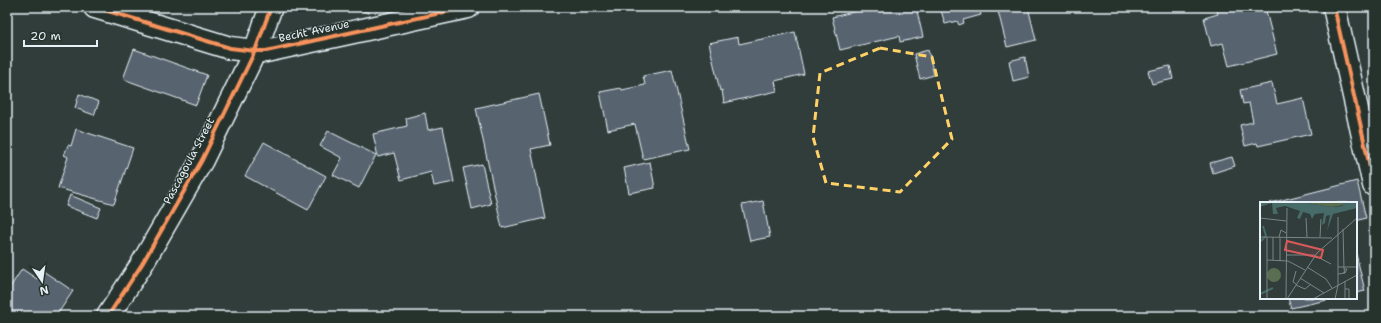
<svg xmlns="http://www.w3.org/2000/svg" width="1381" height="323" font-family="'Shantell Sans',sans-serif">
	<rect width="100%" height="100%" fill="#303d3a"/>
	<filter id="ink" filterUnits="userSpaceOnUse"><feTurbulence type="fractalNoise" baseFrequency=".025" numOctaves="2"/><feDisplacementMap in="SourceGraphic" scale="8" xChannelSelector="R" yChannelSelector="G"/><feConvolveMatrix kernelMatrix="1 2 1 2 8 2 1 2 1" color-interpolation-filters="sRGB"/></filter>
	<g filter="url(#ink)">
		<g fill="#586370" stroke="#e8f1f8">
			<polygon points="351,7 379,7 378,11 371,9 369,13"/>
			<polygon points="860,7 916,7 923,37 900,42 899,36 840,50 832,17 861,10"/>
			<polygon points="940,7 979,7 981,15 963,20 964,23 959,25 957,21 945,24"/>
			<polygon points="997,7 1028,7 1036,40 1007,47"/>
			<polygon points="1216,7 1238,7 1239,10 1251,7 1265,7 1277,54 1229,66 1223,43 1211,46 1204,18 1218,14"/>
			<polygon points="795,32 804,74 775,81 777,91 724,103 722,90 720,91 709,43 738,37 739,44"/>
			<polygon points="134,49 207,75 196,105 123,79"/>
			<polygon points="928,50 934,75 920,79 914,54"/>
			<polygon points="1025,57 1029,77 1013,81 1009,61"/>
			<polygon points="1170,66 1173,79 1152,84 1148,71"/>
			<polygon points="672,70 690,149 643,159 635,124 608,130 600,92 621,88 622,90 645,85 643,76"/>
			<polygon points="1272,83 1277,104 1303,98 1311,134 1258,146 1257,143 1245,146 1240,125 1253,122 1249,103 1243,104 1240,90"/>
			<polygon points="79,94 99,102 94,115 75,108"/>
			<polygon points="539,94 550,145 531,149 545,218 502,228 476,108"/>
			<polygon points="425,113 428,130 443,127 454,182 434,186 431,172 401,180 394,153 378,157 373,134 407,126 406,118"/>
			<polygon points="76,129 133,148 114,204 58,188 68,157 64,155 68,145 71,146"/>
			<polygon points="328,131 376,155 359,188 333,175 342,158 320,146"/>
			<polygon points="264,142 326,176 308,210 245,176"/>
			<polygon points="1232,157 1235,166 1213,173 1210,163"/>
			<polygon points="650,162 655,188 629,193 624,168"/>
			<polygon points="482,164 491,204 472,209 463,168"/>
			<polygon points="1357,181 1366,218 1356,221 1356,203 1270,203"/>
			<polygon points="70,195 101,208 97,218 66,206"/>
			<polygon points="763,201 770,237 750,241 742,205"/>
			<polygon points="1356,254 1365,291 1356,293"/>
			<polygon points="22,269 37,279 43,271 73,291 59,312 65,316 9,316 7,315 7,292"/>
			<polygon points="1288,298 1336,298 1291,308"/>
		</g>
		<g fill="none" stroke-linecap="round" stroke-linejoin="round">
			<g stroke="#e8f1f8" stroke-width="25">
				<g id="street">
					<polyline points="95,7 230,48 255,51 266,51 468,7"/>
					<polyline points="1334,7 1374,185"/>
				</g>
			</g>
			<g stroke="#e8f1f8" stroke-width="25">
				<polyline id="secondary" points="108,316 142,264 202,160 255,51 271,7"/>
			</g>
			<use href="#street" stroke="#26332d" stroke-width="22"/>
			<use href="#secondary" stroke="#26332d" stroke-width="22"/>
			<g stroke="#26332d" stroke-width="6">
				<g id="cycleway">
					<polyline points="95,7 230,48 255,51 266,51 468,7"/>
					<polyline points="1334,7 1374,185"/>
					<polyline points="108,316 142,264 202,160 255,51 271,7"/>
				</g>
			</g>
			<use href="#cycleway" stroke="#f8935d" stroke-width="4"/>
		</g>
	</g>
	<path fill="none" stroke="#ffd166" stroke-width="3" stroke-dasharray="8 5" stroke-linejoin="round" d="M 880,48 L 932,57 L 952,139 L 900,192 L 826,183 L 813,137 L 820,73 Z"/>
	<g text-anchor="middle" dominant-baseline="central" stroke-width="3" stroke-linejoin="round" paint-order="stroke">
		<g font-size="11" fill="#e8f1f8" stroke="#26332d">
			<text transform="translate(314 31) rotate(-12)">Becht Avenue</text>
			<text transform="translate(189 161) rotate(-62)">Pascagoula Street</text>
		</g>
	</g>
	<g transform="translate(1260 202)">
		<rect width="97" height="97" fill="#303d3a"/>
		<path d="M 41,0 L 82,0 L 84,3 L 71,5 ZM7 73a7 7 0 1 1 14 0a7 7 0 1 1-14 0Z" fill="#5a6f52"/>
		<path d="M 0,0 L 41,0 L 71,5 L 83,4 L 82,0 L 97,0 L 97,6 L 73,12 L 67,29 L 70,13 L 66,14 L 65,21 L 62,23 L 64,11 L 55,12 L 52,17 L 50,12 L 43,10 L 40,17 L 37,16 L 40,9 L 25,4 L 16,6 L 18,12 L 13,12 L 12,1 L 0,5 Z" fill="#466b69"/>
		<path fill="none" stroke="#466b69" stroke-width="2" d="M 0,40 L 6,34 L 3,24M 0,92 L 13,86"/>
		<path fill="none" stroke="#7a8586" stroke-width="1" d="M 78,15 L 78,83M 0,16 L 26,19M 46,16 L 47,35M 83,27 L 84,67M 0,35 L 72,36M 7,35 L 7,97M 13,35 L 13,58M 19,35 L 21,28 L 26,31M 20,35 L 20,59M 60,35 L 61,17M 26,53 L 54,53 L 71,62M 7,58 L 28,59 L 45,68M 47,65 L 66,77 L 72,86M 78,65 L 97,65M 36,69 L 33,80 L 36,82M 78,72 L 85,71 L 87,67 L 84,67 L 85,71 L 83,70M 40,76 L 64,91M 85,79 L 85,97M 36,83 L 45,87 L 51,82M 85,87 L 89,87 L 89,97M 26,97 L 27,6M 27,97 L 57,51 L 97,16M 53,97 L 97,73M 75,97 L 78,83"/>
		<path fill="#da5a5c" fill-opacity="0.15" stroke="#da5a5c" stroke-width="2" d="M 27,39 L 63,48 L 61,56 L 25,48 Z"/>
		<rect width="97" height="97" fill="none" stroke="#e8f1f8" stroke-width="2"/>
	</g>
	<rect width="1381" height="323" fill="none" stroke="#26332d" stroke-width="24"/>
	<rect x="12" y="12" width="1357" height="299" fill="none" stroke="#e8f1f8" stroke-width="1.5" filter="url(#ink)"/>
	<g transform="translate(42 281) rotate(167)" stroke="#26332d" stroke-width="3" paint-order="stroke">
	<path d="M0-3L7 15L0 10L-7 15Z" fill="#e8f1f8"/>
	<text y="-6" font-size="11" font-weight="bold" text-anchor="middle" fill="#e8f1f8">N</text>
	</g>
	<path d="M24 40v6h73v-6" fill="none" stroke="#e8f1f8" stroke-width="2"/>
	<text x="30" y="40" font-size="12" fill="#e8f1f8" stroke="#26332d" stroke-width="3" paint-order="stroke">20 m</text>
</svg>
